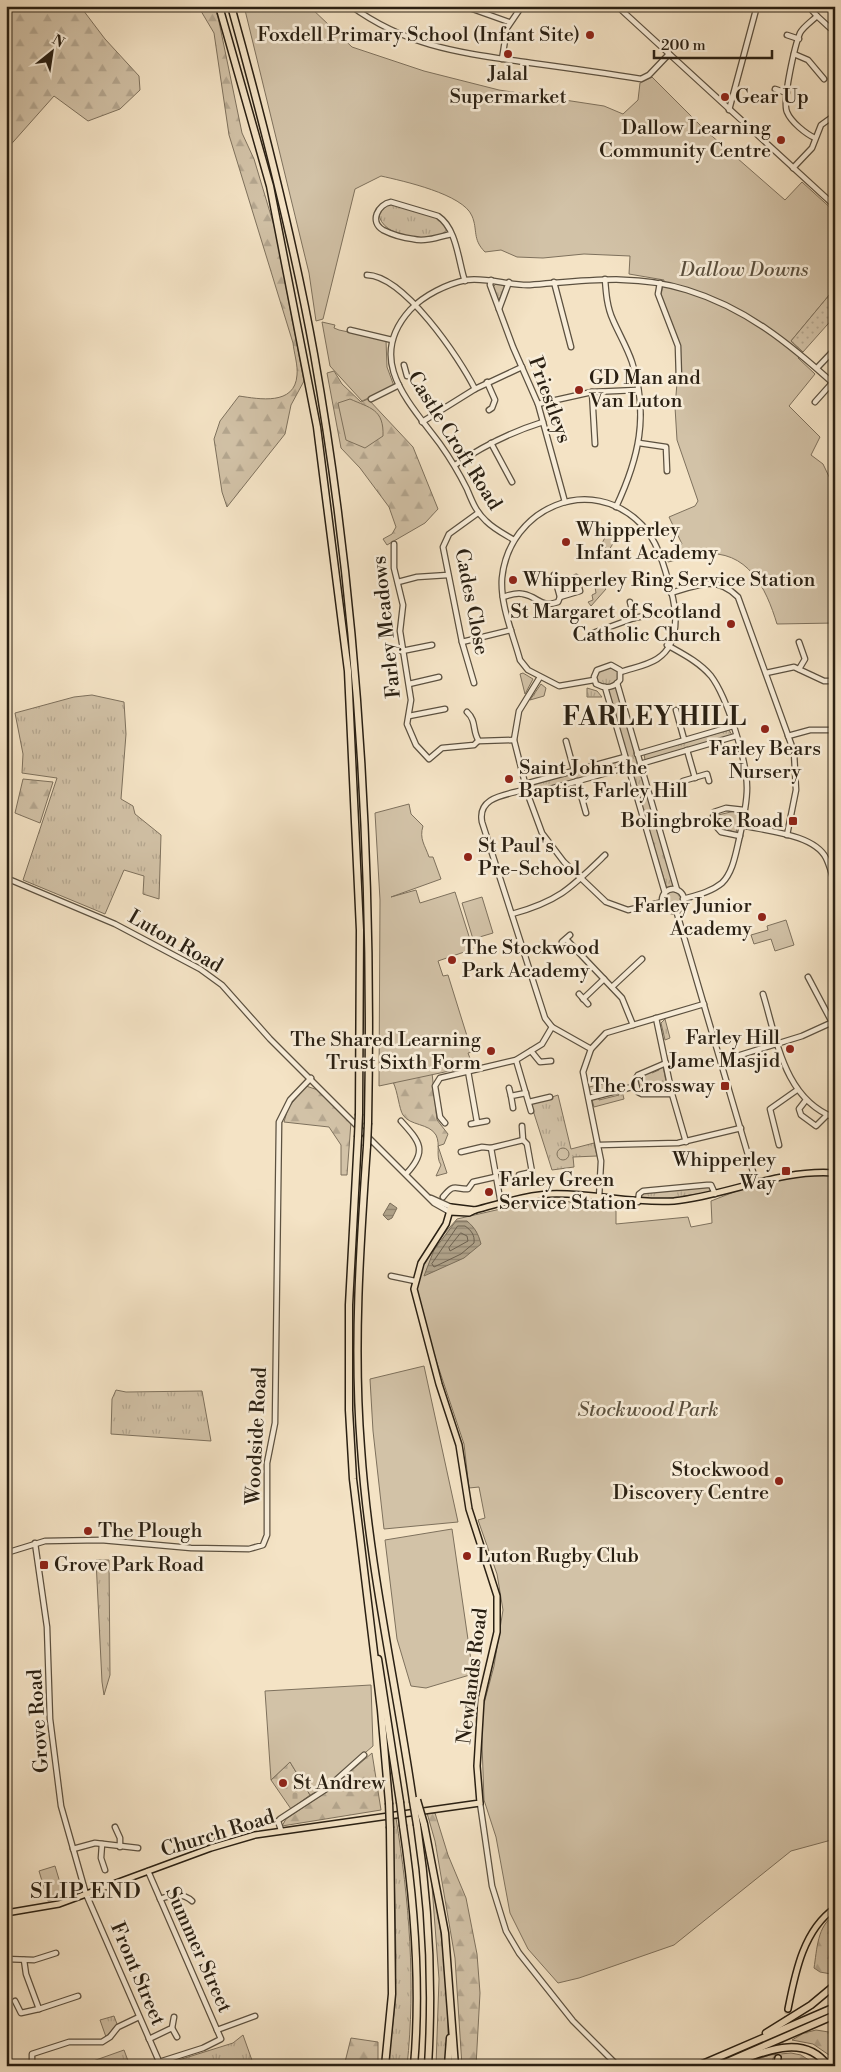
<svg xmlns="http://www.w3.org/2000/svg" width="841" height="2072" font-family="'Libre Bodoni',serif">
	<defs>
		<pattern id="grass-tufts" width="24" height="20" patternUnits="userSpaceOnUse" patternTransform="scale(1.25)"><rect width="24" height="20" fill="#d2c2a7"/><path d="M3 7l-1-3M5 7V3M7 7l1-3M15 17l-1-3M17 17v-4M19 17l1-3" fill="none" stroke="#b4a68f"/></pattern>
		<pattern id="forest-firs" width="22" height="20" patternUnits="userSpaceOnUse" patternTransform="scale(1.25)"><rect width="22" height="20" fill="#d2c2a7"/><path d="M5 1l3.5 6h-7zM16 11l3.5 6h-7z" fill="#b4a68f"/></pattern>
		<pattern id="cemetery-stones" width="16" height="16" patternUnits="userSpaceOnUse" patternTransform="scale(1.25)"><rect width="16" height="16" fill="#d2c2a7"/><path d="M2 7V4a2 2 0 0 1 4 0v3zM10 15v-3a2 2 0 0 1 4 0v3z" fill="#b4a68f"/></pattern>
		<pattern id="garden-dots" width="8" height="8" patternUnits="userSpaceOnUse" patternTransform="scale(1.25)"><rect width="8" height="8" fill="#d2c2a7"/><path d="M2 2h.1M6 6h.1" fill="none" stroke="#b4a68f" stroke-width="1.8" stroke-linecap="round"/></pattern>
		<pattern id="water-rules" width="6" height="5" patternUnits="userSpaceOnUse" patternTransform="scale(1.25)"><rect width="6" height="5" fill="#afa188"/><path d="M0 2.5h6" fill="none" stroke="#8f836e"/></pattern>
	</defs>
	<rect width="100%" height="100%" fill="#f4e3c5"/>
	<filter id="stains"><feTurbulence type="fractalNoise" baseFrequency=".004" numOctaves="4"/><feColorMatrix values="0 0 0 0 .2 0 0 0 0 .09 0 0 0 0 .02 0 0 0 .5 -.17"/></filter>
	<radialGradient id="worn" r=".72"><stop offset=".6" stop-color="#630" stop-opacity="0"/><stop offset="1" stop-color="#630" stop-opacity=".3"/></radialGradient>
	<g fill="url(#grass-tufts)" stroke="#7e715d">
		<path d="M 389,204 C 408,209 434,211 448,228 C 438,247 379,238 379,213 Z"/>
		<polygon points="497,283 503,284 505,288 498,301 493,287"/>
		<polygon points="611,667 618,671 619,678 613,684 606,685 598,682 596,676 602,669"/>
		<polygon points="523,673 533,679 525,694 520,674"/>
		<polygon points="541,684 546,688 544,696 530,700"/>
		<polygon points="617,687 675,885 667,889 606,689"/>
		<polygon points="587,688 597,691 602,697 587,697"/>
		<polygon points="92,695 124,702 126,734 121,799 133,806 135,814 161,835 159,899 143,894 144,876 124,870 105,914 23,880 57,778 22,773 23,754 15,713 74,697"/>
		<polygon points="729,730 732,735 645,760 644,754"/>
		<polygon points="619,760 623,767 535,792 531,789 532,785"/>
		<path d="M 739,810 L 736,834 C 729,829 721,826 713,820 L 714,816 Z"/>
		<circle cx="674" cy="900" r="9"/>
		<polygon points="665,1019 670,1038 665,1040 661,1023"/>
		<polygon points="663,1066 668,1092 655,1090 655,1093 641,1093 637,1078 650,1071 652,1073 659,1070 658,1067"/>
		<polygon points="612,1082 614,1091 590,1093 589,1087"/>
		<polygon points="622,1091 624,1099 594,1107 592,1100 598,1096 599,1100 619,1095 618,1092"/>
		<polygon points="558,1095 571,1149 594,1143 597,1156 573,1157 574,1167 552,1170 531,1104"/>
		<polygon points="710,1186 711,1192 664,1199 642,1199 639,1195 644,1193"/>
		<polygon points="116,1390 126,1392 202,1391 211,1441 111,1434 112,1399"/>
		<polygon points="96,1560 109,1560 110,1675 104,1695 102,1682"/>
		<path d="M 393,1818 L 396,1818 C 409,1900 416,1983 407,2066 L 388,2066 L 395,2004 L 396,1956 Z"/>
		<path d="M 431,1873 C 443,1939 451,1999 447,2066 L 436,2066 L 439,1979 Z"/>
		<polygon points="114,2016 117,2024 106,2037 100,2020"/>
		<polygon points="243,2035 254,2066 167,2066 166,2064 233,2043"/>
		<polygon points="124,2050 130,2066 79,2066"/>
	</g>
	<g fill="url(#forest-firs)" stroke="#7e715d">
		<polygon points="6,6 80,6 105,39 139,76 140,90 120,109 88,121 54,96 6,150"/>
		<path d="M 198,6 L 214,6 L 218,17 L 242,133 L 254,159 L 275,229 L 304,381 L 291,405 L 285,434 L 227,507 L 222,492 L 214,439 L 220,421 L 239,396 C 259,399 295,406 297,375 C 298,365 294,353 293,343 L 229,135 L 214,33 Z"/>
		<polygon points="334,371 342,384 361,402 368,399 413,447 438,509 425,523 387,545 383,539 392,534 396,527 389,507 360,468 341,448 327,373"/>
		<polygon points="23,779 53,782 40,823 15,813"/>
		<path d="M 432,1073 L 437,1120 L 448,1134 L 444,1144 L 438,1146 L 447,1173 L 436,1176 L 441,1165 C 435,1156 441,1145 436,1135 C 429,1123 410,1126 403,1115 C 399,1109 398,1092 393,1082 Z"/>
		<polygon points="306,1086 318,1090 351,1122 347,1175 341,1175 341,1145 329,1127 284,1122 288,1108"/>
		<polygon points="372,1753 381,1810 282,1826 286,1819 329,1790"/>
		<polygon points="427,1813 435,1813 448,1855 466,1898 477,1954 480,1993 476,2066 462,2066 455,1958 435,1841"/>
		<path d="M 835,1915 L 835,1971 L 831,1974 L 820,1972 L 814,1968 C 817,1950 817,1925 835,1915 Z"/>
		<polygon points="816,2030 835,2033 832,2057 813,2044 792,2040 804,2033"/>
		<polygon points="351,2038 378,2042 378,2066 344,2066"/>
		<polygon points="791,2053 801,2055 818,2066 787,2066 786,2062 781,2065 782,2059 774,2057 769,2066 765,2066 764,2063 758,2066 737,2066 770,2055"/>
	</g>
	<polygon fill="url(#cemetery-stones)" stroke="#7e715d" points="290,1762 310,1795 291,1809 271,1780"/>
	<g fill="#d2c2a7" stroke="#7e715d">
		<path d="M 244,6 L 309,6 L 352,47 L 424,71 L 499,90 L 604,106 L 623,114 L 638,100 L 640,83 L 652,77 L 705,130 L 785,200 L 802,182 L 835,212 L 835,288 L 791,341 L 803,352 L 798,358 L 815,374 L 789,406 L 820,437 L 811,455 L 823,464 L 835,489 L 835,623 L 777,624 C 766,588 748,549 702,554 C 691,555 679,560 668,562 L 665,553 L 682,544 L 669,517 L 695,506 L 698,501 L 677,440 L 675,407 L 680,347 L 661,295 L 664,280 L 629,274 L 630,256 L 584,254 L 543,258 L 517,257 L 501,250 L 485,252 C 472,239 478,230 472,216 C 463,194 403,181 381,176 L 355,189 L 323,319 L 316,321 L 309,273 Z"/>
		<polygon points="322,322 335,325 334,328 339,330 386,340 387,367 394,386 362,401 330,366"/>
		<path d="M 350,399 C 370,408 384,409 383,436 L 365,448 L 346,440 L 338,403 Z"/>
		<polygon points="608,532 617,537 609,550 601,545"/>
		<polygon points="602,585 606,589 591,606 588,602 593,600 592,595 596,593 595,587"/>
		<path d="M 409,804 L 411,814 L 423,826 C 419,839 425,845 429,857 L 433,857 L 441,879 L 391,897 L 416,890 L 420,903 L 455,892 L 473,949 L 438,961 L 443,976 L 448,975 L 472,1052 L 468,1053 L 473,1066 L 379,1086 L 380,900 L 375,813 Z"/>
		<polygon points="482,897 493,933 473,939 462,903"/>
		<polygon points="786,920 794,945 775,951 771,939 754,944 751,935 768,930 767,926"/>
		<circle cx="563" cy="1154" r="6"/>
		<polygon points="815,1173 835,1176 835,1839 791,1851 674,1945 579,1978 558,1983 528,1949 510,1913 496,1837 484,1800 481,1715 494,1666 503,1610 497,1574 478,1520 485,1518 479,1487 469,1488 464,1444 425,1327 416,1283 429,1251 457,1219 505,1208 552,1200 616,1207 616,1224 688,1217 691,1227 712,1223 711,1201 757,1183"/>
		<polygon points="424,1366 458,1522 384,1529 373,1431 370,1379"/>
		<polygon points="452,1529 473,1674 426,1688 411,1686 397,1639 385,1540"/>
		<polygon points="371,1685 373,1746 324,1788 310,1795 290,1762 271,1780 265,1691"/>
		<polygon points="55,1866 64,1896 48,1901 39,1871"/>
	</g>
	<polygon fill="url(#garden-dots)" stroke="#7e715d" points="835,288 835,316 803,352 791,341"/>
	<g fill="url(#water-rules)" stroke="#7a6d59">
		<polygon points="390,1203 397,1208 392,1218 388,1220 383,1215"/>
		<path d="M 456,1221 L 467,1221 C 475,1228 478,1233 481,1244 L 464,1258 L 424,1276 L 434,1250 Z"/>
	</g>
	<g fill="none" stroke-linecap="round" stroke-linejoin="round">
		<g stroke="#6c604e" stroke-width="1">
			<path d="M 458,1226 L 465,1226 C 471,1230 475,1235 474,1243 L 461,1254 L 434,1267 L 432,1264 Z"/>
			<polygon points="461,1233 467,1236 468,1241 450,1251 449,1248"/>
		</g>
		<polyline stroke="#ccbca1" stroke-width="5" stroke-dasharray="5 2.5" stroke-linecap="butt" points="778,2058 788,2009"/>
		<g stroke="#5c5140" stroke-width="7">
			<g id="minor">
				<path d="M 351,6 C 409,48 463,53 531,63 C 568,68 604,73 641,79 L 649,75 L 669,54"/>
				<polyline points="464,6 509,22"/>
				<polyline points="617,6 835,206"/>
				<path d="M 808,6 L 817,16 C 812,21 803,27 800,33 C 795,45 782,101 787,112 C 791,122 806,134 815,138"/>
				<polyline points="817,16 830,28"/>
				<polyline points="787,35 799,39"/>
				<polyline points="794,54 808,60 824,79"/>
				<polyline points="502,59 507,28 522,6"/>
				<polyline points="775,89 787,93"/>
				<polyline points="729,110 757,6"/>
				<polyline points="793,168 812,148 821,125 835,115"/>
				<path d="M 451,234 C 439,237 425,242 413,239 C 404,238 391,234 383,230 C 369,222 378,204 391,202 L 438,216 C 456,228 458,258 464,278 L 465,281"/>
				<path d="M 367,275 C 404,276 459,357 475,389"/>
				<path d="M 605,279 C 606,293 607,307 613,320 C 619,334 627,347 632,362 C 649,415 639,458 616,507"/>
				<polyline points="491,280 490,285 513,347 538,404 565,502"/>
				<polyline points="554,282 571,347"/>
				<polyline points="660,283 658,294 678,346 679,379"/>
				<polyline points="499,309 509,282"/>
				<polyline points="350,330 392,340"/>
				<polyline points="404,365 407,376"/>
				<polyline points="817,368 835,349"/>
				<polyline points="487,382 495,400 492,408 489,410"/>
				<polyline points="592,392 595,444"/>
				<polyline points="371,399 399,385"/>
				<polyline points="815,402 832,383"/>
				<polyline points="538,404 592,392 637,390"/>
				<polyline points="422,422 475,389 522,367"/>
				<polyline points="491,443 512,482"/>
				<polyline points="639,443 666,447 667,471"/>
				<path d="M 455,465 C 483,446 511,432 543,422"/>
				<path d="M 514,540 C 504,534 494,529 486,521 C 476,512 472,501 467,489 C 459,473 450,458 440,444 C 409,402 365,360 410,310 C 424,295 447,284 466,280 C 488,277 509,286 530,285 C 584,281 635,273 687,290 C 746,308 790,344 835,385"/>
				<polyline points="394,544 394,568 403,605 400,631 411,700 407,724 416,745 429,759 442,748 474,745 478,741"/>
				<polyline points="554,575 560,597"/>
				<polyline points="398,582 417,577 448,575"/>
				<path d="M 671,593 C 697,585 717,575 738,597 L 794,752 L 796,790 L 787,835"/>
				<path d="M 503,597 C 509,595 517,592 523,594 C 539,597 540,608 558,602 L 560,597 L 580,591 L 576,577"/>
				<polyline points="630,602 634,618"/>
				<polyline points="593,633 634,618 675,610"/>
				<polyline points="462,642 511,630"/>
				<path d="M 667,645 C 683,654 699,662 711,676 C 727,697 747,761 747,788 C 747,806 742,826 738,844 C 735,857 732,873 722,883 C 711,892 697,895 683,899"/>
				<polyline points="402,651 432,645"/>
				<path d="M 611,665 L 620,670 L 620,680 C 614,688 605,689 596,684 L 594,677 L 597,670 Z"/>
				<polyline points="799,669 805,659 799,642"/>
				<polyline points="766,673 794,667 824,681 835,681"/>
				<polyline points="540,677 519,711 514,740 528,795 542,833 564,862 606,902 628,910 663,902"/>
				<path d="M 594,680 L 559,686 L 528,670 L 520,660 C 513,634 500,605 502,578 C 509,508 591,472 642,525 C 659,543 664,567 671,590 C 677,613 680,644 657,659 C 646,666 632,668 621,672"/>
				<polyline points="474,683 462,642 443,547 449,534 478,513"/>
				<polyline points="617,683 677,890"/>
				<polyline points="409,684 439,677"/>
				<polyline points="605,687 665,893"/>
				<polyline points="676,710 684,739"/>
				<path d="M 467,712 C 477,721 472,732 479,741 L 514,740"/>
				<polyline points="409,716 445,709"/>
				<polyline points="788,736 810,730 835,730"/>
				<polyline points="566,741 574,770"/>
				<polyline points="687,750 695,778"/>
				<polyline points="637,754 733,726"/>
				<polyline points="640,764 736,736"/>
				<polyline points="577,781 586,813"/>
				<polyline points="683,781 707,774 709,781"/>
				<polyline points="525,784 625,757"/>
				<path d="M 527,789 C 507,795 477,796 482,822 L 545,1018 L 552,1027 L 591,1049"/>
				<polyline points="528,795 628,767"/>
				<path d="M 741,825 C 765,831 814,834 826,858 C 830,866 832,876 835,884"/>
				<polyline points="740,836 721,832 712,822 714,812 726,808 744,810"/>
				<polyline points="6,878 115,924 200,969 222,985 270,1039 434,1203 450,1212"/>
				<circle cx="673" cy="900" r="11"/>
				<polyline points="676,910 756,1182"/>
				<path d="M 512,914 C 559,901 571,888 605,855"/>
				<polyline points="566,939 622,998 633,1025"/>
				<polyline points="562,942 570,935"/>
				<polyline points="808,977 835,1028"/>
				<polyline points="612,987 642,959"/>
				<polyline points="579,994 588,1004"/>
				<path d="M 763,994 C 777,1040 784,1099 835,1118"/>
				<polyline points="583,999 604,979"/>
				<polyline points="656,1018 672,1094 686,1142"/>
				<polyline points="531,1051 540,1062 551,1061"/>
				<polyline points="516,1060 531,1111"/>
				<polyline points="721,1061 802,1036 835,1021"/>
				<polyline points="666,1063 638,1075 635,1080 638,1092 642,1094 672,1094"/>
				<polyline points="468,1071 477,1122"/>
				<polyline points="509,1088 511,1096"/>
				<polyline points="589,1098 636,1086"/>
				<polyline points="806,1100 799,1109 801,1115 816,1126 827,1115"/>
				<polyline points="529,1102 550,1097"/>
				<polyline points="513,1108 511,1096 526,1093"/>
				<path d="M 401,1121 C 420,1142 428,1151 406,1174"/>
				<polyline points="445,1123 440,1117 435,1086 440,1078 516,1060 542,1044 552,1027"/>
				<polyline points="471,1124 487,1121"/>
				<polyline points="522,1126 523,1140"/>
				<polyline points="599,1145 678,1143 741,1128"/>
				<polyline points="779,1145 770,1109 797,1090"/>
				<polyline points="491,1148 501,1204"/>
				<polyline points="461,1152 482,1147 491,1148 523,1140 527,1144 532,1172 519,1175"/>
				<path d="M 443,1197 C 454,1183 454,1189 468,1189 L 473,1182 L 495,1177"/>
				<polyline points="431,1198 451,1207"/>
				<polyline points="599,1198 601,1161 583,1072 591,1049 606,1033 704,1004"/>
				<polyline points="638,1202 639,1194 643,1191 707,1185 711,1185 715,1194"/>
				<polyline points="391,1276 415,1281"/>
				<polyline points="35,1543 47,1627 50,1719 61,1806 86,1894 161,2066"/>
				<polyline points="6,1553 45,1541 101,1540 191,1548 249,1549 263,1545 267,1535 267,1463 275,1423 279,1122 290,1100 311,1078"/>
				<polyline points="480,1803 492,1886 506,1931 519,1953 573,2021 618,2066"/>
				<polyline points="115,1827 120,1838 120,1847"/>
				<polyline points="281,1830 278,1821 280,1819 326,1789 364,1755"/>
				<polyline points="102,1844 101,1858 105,1870"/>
				<polyline points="73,1849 95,1843 138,1848"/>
				<polyline points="148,1871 221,2039 203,2048 159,2062"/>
				<path d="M 160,1899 C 170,1895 183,1892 192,1901"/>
				<polyline points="6,1959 34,1960 56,1953"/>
				<polyline points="24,1960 26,1974 39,2009 78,1996"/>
				<polyline points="15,2001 21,2013 39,2009"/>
				<polyline points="172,2028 177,2037"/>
				<polyline points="217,2030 255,2016"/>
				<polyline points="149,2039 172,2028 174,2017"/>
				<polyline points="32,2066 32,2054 69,2042 102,2042 110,2037 118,2027 139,2017"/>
			</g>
		</g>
		<g stroke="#2a2013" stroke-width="8">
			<g id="major">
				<path d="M 450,1212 L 469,1213 L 475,1210 C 499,1204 525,1195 549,1194 C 591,1192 632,1204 674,1201 C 729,1195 779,1169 835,1173"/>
				<polyline points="6,1913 59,1904 211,1848 255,1835 480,1803 477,1766 481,1700 497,1632 497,1596 469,1509 459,1445 439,1384 414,1289 421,1263 446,1224 451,1207 475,1210"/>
				<path d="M 788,2009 C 795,1974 803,1930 835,1908"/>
				<polyline points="776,2066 778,2058"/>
			</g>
		</g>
		<g stroke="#2a2013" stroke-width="9">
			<g id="highway">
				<polyline points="219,6 270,186 317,427 348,671 360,930 359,1114"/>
				<path d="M 231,6 C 263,121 293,237 314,354 C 359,608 373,866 368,1123"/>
				<polyline points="358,1137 349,1305 349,1410 353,1479 381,1710 389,1803"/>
				<path d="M 367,1146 C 360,1246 353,1347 361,1448 C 369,1567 396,1683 413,1801"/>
				<polyline points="378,1659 400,1802"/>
				<polyline points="424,1824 445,1933 455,2066"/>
				<path d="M 417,1825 C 429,1905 433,1985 428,2066"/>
				<path d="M 403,1826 C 415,1907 421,1985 414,2066"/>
				<polyline points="766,2033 811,2005 835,1985"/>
				<path d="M 728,2065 C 760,2054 803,2031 828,2066"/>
				<polyline points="385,2066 392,1994 390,1828"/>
				<polyline points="448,2066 450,2038"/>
				<polyline points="698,2066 835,2007"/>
				<polyline points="718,2066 835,2015"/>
			</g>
		</g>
		<use href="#minor" stroke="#f8edd9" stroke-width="4.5"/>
		<use href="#major" stroke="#f4e3c5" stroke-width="5"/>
		<use href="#highway" stroke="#f4e3c5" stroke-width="6"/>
		<g stroke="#2a2013" stroke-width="9" stroke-linecap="butt">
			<g id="highway-bridge">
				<polyline points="358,1137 359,1114"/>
				<polyline points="367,1146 368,1123"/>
				<polyline points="417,1800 424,1824"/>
				<polyline points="413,1801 417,1825"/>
				<polyline points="400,1802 403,1826"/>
				<polyline points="389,1803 390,1828"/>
			</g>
		</g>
		<use href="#highway-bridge" stroke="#f4e3c5" stroke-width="6"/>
	</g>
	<g fill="#8f2418" stroke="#f8edd9" stroke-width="2">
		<circle cx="590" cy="35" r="5"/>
		<circle cx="508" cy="54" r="5"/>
		<circle cx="725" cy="97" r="5"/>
		<circle cx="781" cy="140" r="5"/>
		<circle cx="579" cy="390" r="5"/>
		<circle cx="566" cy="542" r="5"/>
		<circle cx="513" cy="580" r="5"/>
		<circle cx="731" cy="624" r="5"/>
		<circle cx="765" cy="729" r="5"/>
		<circle cx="509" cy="779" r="5"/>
		<rect x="788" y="816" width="10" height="10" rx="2.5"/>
		<circle cx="468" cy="857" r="5"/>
		<circle cx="762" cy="917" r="5"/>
		<circle cx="452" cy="960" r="5"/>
		<circle cx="790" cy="1049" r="5"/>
		<circle cx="491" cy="1051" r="5"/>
		<rect x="720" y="1081" width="10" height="10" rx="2.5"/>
		<rect x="781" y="1166" width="10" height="10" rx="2.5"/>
		<circle cx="489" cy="1192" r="5"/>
		<circle cx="779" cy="1481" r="5"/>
		<circle cx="88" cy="1531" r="5"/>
		<circle cx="467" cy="1556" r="5"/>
		<rect x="39" y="1560" width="10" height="10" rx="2.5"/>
		<circle cx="283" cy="1783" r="5"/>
	</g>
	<g text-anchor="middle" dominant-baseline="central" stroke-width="5" stroke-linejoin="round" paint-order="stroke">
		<g font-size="20" fill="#2a2013" stroke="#f8edd9" text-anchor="start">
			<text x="580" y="35" text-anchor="end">Foxdell Primary School (Infant Site)</text>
			<text x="508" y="74" text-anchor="middle">Jalal<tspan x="508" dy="23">Supermarket</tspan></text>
			<text x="735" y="97">Gear Up</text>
			<text x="771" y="128" text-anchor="end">Dallow Learning<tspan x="771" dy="23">Community Centre</tspan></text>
			<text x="589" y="378">GD Man and<tspan x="589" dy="23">Van Luton</tspan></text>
			<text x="576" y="530">Whipperley<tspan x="576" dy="23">Infant Academy</tspan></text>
			<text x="523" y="580">Whipperley Ring Service Station</text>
			<text x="721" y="612" text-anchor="end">St Margaret of Scotland<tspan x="721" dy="23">Catholic Church</tspan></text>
			<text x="765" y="749" text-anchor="middle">Farley Bears<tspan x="765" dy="23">Nursery</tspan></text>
			<text x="519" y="768">Saint John the<tspan x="519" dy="23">Baptist, Farley Hill</tspan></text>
			<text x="783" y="821" text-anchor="end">Bolingbroke Road</text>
			<text x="478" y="846">St Paul's<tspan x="478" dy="23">Pre-School</tspan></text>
			<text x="752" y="906" text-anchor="end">Farley Junior<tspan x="752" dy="23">Academy</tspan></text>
			<text x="462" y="948">The Stockwood<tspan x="462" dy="23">Park Academy</tspan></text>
			<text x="780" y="1038" text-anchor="end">Farley Hill<tspan x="780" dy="23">Jame Masjid</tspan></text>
			<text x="481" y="1040" text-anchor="end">The Shared Learning<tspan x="481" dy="23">Trust Sixth Form</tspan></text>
			<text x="715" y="1086" text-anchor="end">The Crossway</text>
			<text x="776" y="1160" text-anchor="end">Whipperley<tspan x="776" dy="23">Way</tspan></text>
			<text x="499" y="1180">Farley Green<tspan x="499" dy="23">Service Station</tspan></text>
			<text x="769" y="1470" text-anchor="end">Stockwood<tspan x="769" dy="23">Discovery Centre</tspan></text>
			<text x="98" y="1531">The Plough</text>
			<text x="477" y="1556">Luton Rugby Club</text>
			<text x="54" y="1565">Grove Park Road</text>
			<text x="293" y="1783">St Andrew</text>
		</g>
		<g font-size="20" font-style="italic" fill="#5c513f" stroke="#f8edd9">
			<text x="744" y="270">Dallow Downs</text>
			<text x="648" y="1410">Stockwood Park</text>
		</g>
		<g font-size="20" fill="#2a2013" stroke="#f8edd9">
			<text transform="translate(549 400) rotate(70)">Priestleys</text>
			<text transform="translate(454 441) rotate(58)">Castle Croft Road</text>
			<text transform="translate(471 602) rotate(79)">Cades Close</text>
			<text transform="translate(387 627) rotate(-96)">Farley Meadows</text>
			<text transform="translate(175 942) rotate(30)">Luton Road</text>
			<text transform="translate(257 1436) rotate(-87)">Woodside Road</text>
			<text transform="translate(473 1676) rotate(-83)">Newlands Road</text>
			<text transform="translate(39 1721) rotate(-94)">Grove Road</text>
			<text transform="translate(218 1834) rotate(-17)">Church Road</text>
			<text transform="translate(198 1950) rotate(66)">Summer Street</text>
			<text transform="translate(137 1974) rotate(67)">Front Street</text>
		</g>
		<g font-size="22" letter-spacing="1" fill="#2a2013" stroke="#f8edd9">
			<text x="86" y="1891">SLIP END</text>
		</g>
		<g font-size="25" font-weight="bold" letter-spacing="1" fill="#2a2013" stroke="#f8edd9">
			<text x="655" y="717">FARLEY HILL</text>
		</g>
	</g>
	<rect width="841" height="2072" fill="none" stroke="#f4e3c5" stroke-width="25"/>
	<rect x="8" y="8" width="826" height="2057" fill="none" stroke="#2a2013" stroke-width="2.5"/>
	<rect x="12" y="12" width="816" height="2047" fill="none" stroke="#2a2013"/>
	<g transform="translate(52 52) rotate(30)" stroke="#f8edd9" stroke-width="4" paint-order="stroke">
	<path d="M0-4L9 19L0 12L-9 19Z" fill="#2a2013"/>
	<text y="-8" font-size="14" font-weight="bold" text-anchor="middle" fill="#2a2013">N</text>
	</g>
	<path d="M654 50v8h118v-8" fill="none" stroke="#2a2013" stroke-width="2.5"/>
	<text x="661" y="50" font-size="15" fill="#2a2013" stroke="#f8edd9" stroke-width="4" paint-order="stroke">200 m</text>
	<rect width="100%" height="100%" filter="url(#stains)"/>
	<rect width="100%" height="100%" fill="url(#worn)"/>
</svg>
